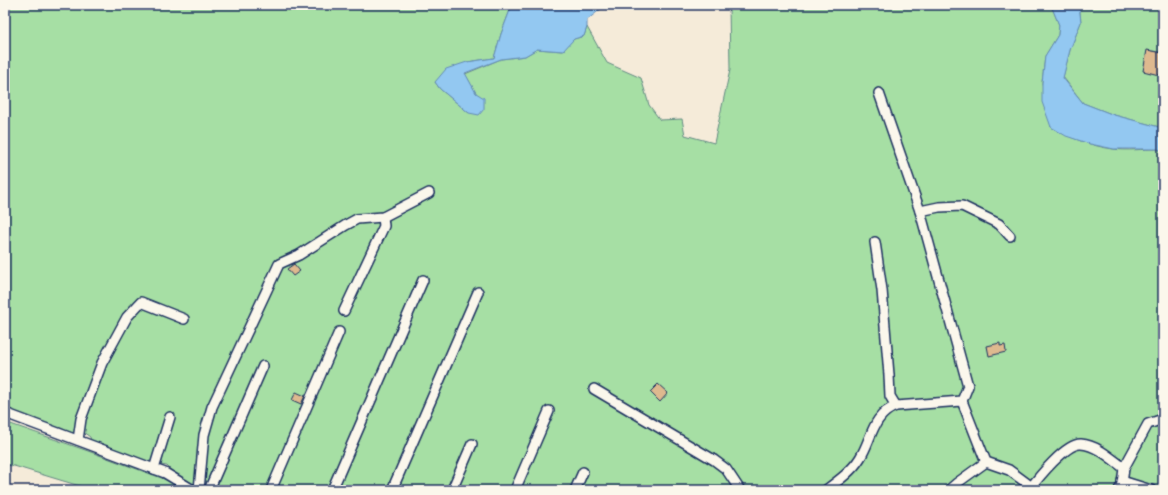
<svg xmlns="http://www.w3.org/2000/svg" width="1168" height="495" font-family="'Shantell Sans',sans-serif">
	<rect width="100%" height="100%" fill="#f5ebd9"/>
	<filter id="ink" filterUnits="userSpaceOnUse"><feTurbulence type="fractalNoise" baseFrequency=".025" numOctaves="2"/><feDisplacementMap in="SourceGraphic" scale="8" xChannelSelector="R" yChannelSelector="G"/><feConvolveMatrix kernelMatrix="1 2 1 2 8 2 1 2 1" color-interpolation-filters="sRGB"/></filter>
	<g filter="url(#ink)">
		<g fill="#a6dfa4" stroke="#608781">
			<path d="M 5,5 L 512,5 L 501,34 L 494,58 L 467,62 L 435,82 L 440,89 L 469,113 L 476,93 L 465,74 L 501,59 L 525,56 L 537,49 L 562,51 L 574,39 L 584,36 L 587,27 L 607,63 L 641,78 L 649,105 L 660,120 L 682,119 L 685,135 L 714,143 L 730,70 L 729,5 L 1041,5 L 1044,7 L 1046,5 L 1051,5 L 1059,25 L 1058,35 L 1045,56 L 1042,83 L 1051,127 C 1070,138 1091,146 1113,149 C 1127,151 1143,149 1157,149 L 1163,151 L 1163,490 L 201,490 L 174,474 L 167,466 L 149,463 L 91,441 L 90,437 L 83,432 L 74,435 L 61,428 L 49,426 L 41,422 L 32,420 L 5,409 Z"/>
			<polygon points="1079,5 1163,5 1163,128 1114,115 1083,103 1063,77 1070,50 1081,22"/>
			<polygon points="5,422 88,451 167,480 183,490 93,490 14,466 5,465"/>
		</g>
		<g fill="#93c8f1" stroke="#638bb6">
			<polygon points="512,5 603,5 602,8 587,20 587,27 584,36 574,39 563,51 537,49 525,56 501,59 465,73 476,93 484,98 484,109 479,115 469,113 440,89 435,82 446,69 467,62 494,58 501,34"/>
			<polygon points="1051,5 1079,5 1081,22 1070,50 1063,78 1083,103 1114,115 1163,128 1163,151 1157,149 1114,149 1090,144 1066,136 1051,127 1042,102 1042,83 1045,56 1058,35 1059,25"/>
		</g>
		<g fill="#deb98f" stroke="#1b2f5e">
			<polygon points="1147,50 1163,53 1163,76 1143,71"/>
			<polygon points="294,264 300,271 293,276 287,269"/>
			<polygon points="1000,343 1000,346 1005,345 1006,352 989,356 987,346"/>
			<polygon points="658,384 668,393 660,402 650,392"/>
			<polygon points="296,392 305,396 301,404 292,400"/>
		</g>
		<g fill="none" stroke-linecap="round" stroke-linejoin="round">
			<g stroke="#1b2f5e" stroke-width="12">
				<g id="minor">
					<polyline points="879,93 920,211 968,386 962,401 986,462 1009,470 1032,487"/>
					<polyline points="920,211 939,207 962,206 999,224 1010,236"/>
					<polyline points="875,242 882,290 889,375 890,396 896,406"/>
					<polyline points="344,311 384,226 383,217"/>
					<polyline points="594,389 714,460 726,469 740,490"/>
					<polyline points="5,413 165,473 193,490"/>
					<polyline points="78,440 81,419 102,363 127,317 141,302 184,319"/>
					<polyline points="154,469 170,417"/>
					<polyline points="1122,481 1151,490"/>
					<polyline points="199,490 204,435 212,407 279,264 299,255 346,225 357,219 383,217 429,193"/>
					<polyline points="209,490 263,366"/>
					<polyline points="271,490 339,332"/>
					<polyline points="332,490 423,280"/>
					<polyline points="392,490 478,292"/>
					<polyline points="452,490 472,444"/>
					<polyline points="515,490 549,411"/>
					<polyline points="575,490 583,472"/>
					<path d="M 826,490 C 838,481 852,471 860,458 C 872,439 872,415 896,406 L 962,401"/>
					<polyline points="949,490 957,483 986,462"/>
					<path d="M 1029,490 C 1038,478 1066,443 1081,444 C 1097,445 1112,459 1124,468"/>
					<polyline points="1119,490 1122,484 1124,468 1148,424 1163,419"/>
				</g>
			</g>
			<use href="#minor" stroke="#fbf7ec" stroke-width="9"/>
		</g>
	</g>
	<rect width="1168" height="495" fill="none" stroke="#fbf7ec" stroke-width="20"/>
	<rect x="10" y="10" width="1148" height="475" fill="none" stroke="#1b2f5e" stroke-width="1.5" filter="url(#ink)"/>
</svg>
